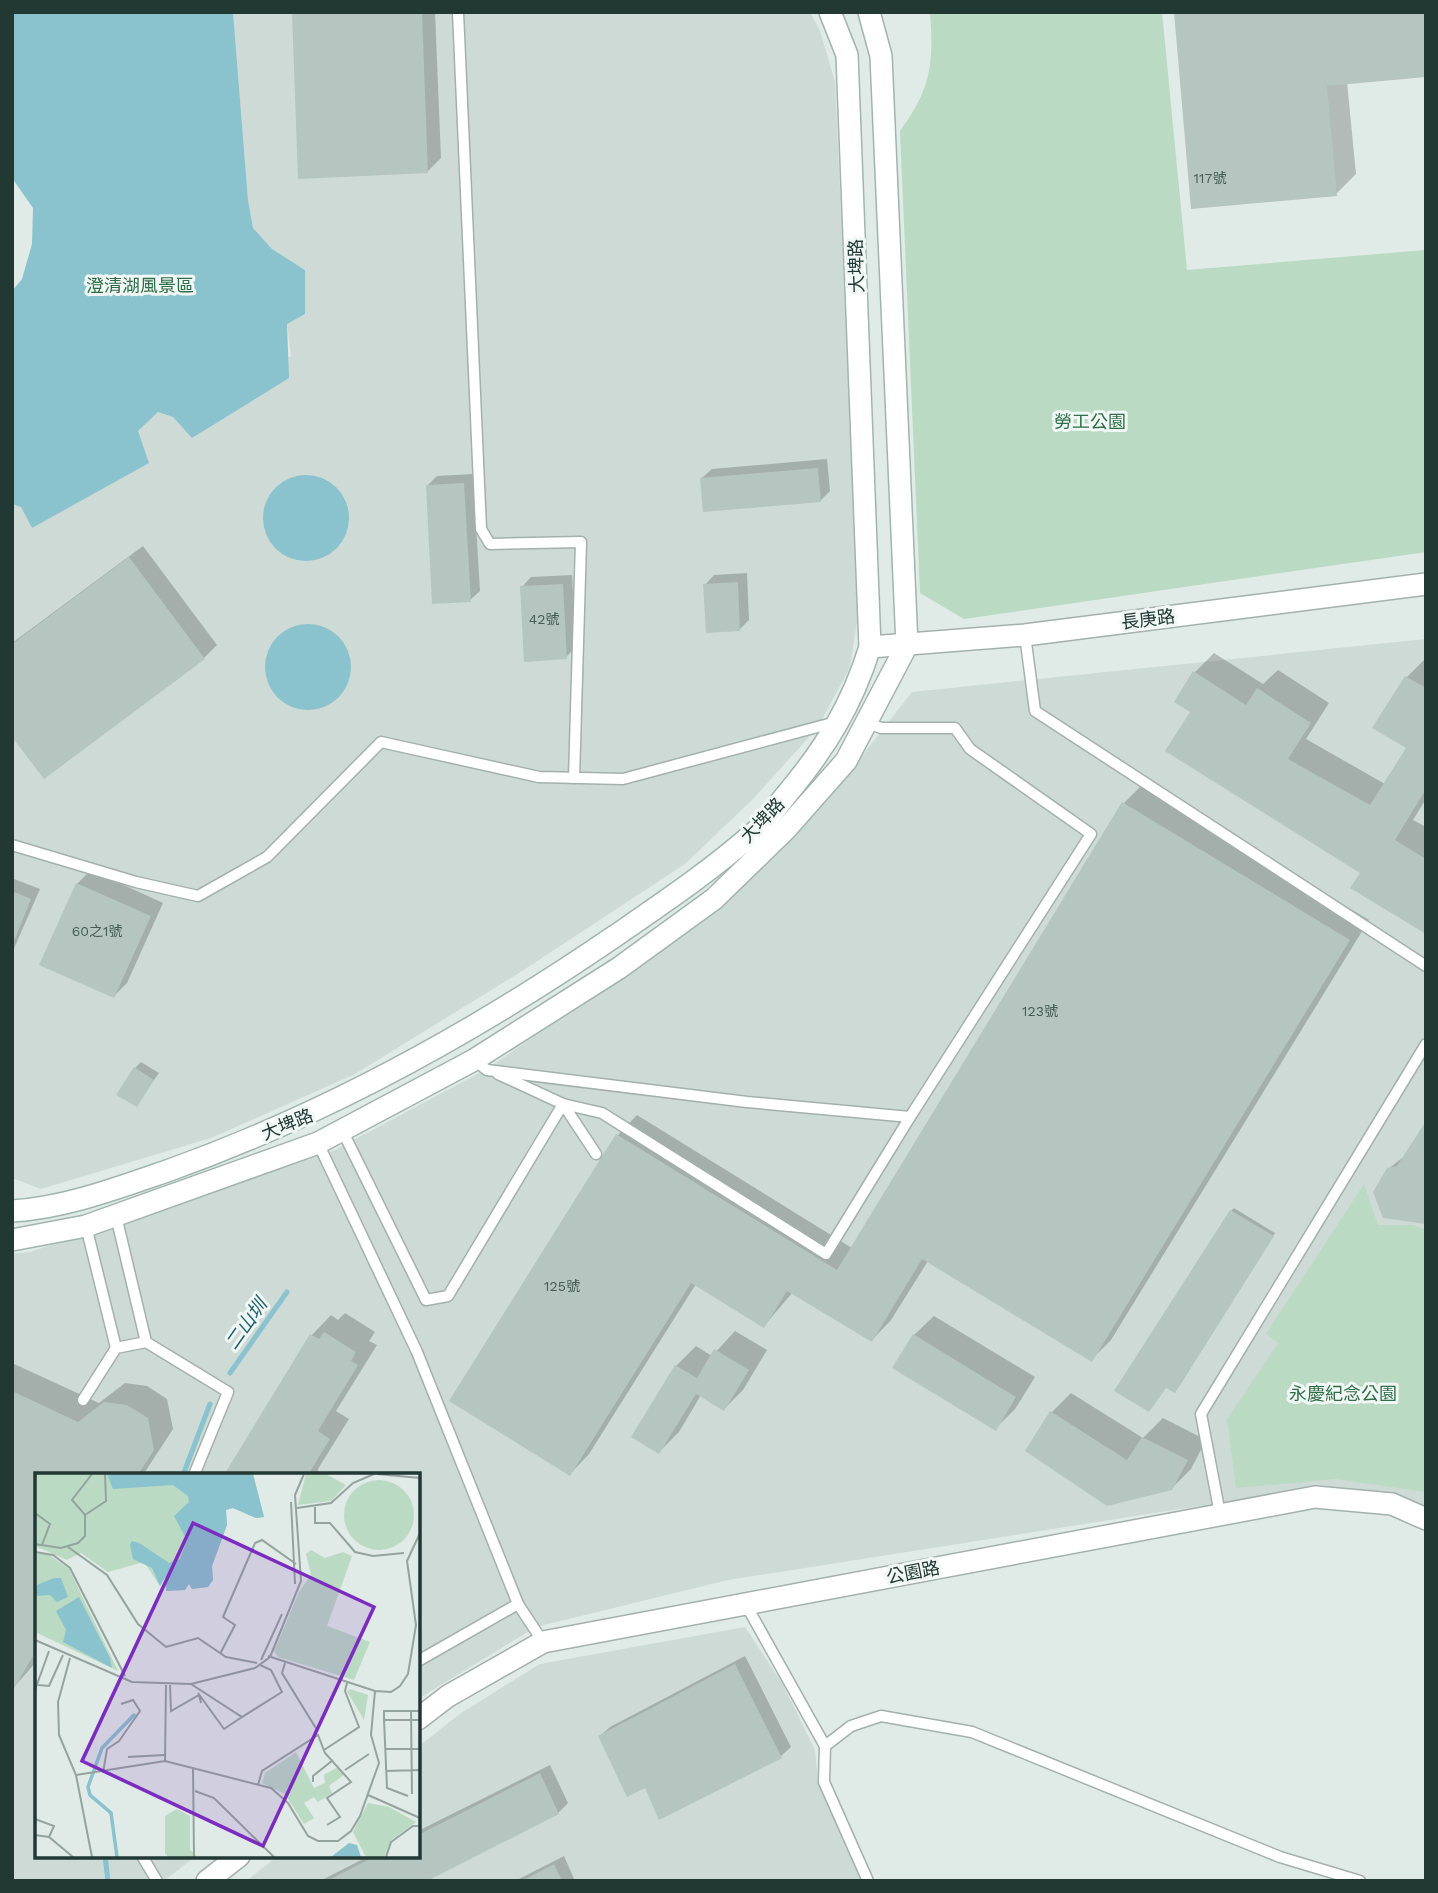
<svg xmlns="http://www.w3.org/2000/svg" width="1438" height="1893" font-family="'Work Sans','Noto Sans TC',sans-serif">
	<rect width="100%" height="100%" fill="#e0eae6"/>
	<g fill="#cedad5">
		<polygon points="233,12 810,12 820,31 835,82 859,609 850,667 818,727 753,799 685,864 522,971 355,1074 211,1138 41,1189 12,1178 12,504 21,507 32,528 158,412 173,417 291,356 287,323 305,270 272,249 253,228 248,200"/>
		<polygon points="1426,639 1426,1506 1401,1496 1320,1487 728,1580 536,1627 418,1699 418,1475 37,1475 37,1856 196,1856 164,1881 12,1881 12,1254 30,1252 335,1150 487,1069 722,906 855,765 912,692"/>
		<polygon points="745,1627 782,1683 815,1750 818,1781 862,1881 246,1881 278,1856 418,1856 418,1747 461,1713 540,1664"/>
	</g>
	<g fill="#badac3">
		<path d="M 930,12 L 1162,12 L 1187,270 L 1426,250 L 1426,552 L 964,619 L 920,593 L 900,131 C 931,89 934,64 930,12 Z"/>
		<polygon points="1364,1184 1378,1225 1413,1225 1426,1230 1426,1492 1335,1479 1236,1488 1227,1419 1278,1343 1266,1334"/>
	</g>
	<g fill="#8ac2cd">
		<polygon points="12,12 233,12 248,200 253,228 272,249 305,270 305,314 287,324 289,378 192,438 173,417 158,412 138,431 149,463 32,528 21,507 12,504 12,291 22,279 32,244 33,208 12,178"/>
		<circle cx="306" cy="518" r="43"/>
		<circle cx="308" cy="667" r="43"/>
	</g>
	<g fill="#0003">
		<polygon points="294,12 435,12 441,158 428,171"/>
		<polygon points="1176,12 1347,82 1356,174 1336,194"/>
		<polygon points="827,459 830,491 820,501 702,478 712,469"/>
		<polygon points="473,474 480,591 470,600 427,486 437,476"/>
		<polygon points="143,546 217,645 204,658 12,734 12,643"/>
		<polygon points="747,573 749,620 740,629 705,585 714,575"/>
		<polygon points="572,575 576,647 566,657 522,587 531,577"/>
		<polygon points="1214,653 1263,684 1278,670 1329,703 1306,739 1385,784 1408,747 1407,677 1426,658 1426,799 1413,820 1426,827 1426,932 1192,712 1195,672"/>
		<polygon points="1143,784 1369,920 1111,1340 1091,1360 928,1261 891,1320 872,1340 793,1292 764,1326 696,1284 589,1454 570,1474 452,1401 618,1135 637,1115 852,1248 1124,803"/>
		<polygon points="91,870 163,903 127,983 114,996 41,964 77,884"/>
		<polygon points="14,879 40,889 12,953 12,881"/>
		<polygon points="141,1062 159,1073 136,1105 135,1068"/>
		<polygon points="1406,1155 1426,1222 1388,1169"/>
		<polygon points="1234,1208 1275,1233 1178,1388 1231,1211"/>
		<polygon points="345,1313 375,1332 369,1341 377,1345 336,1411 349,1419 318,1469 319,1475 226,1475 312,1335 331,1315 338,1320"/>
		<polygon points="934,1316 1035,1377 1015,1409 995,1429 914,1335"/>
		<polygon points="735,1331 767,1350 743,1390 724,1409 701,1395 679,1432 659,1452 676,1366 696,1346 712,1356"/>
		<polygon points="12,1363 99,1403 125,1383 147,1386 167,1399 173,1429 143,1475 37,1475 37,1661 14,1687"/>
		<polygon points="1071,1393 1143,1438 1163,1418 1206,1440 1191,1469 1171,1489 1051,1413"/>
		<polygon points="745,1656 791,1747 781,1756 660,1817 646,1786 600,1736 610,1727"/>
		<polygon points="550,1765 568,1803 558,1813 423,1881 320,1881 369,1856 418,1856 418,1831"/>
		<polygon points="564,1856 575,1881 515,1881"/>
	</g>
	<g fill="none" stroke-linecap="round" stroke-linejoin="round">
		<g stroke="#8ac2cd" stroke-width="5">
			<polyline points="230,1373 287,1292"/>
			<polyline points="183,1475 210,1404"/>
			<polyline points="105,1856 108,1881"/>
		</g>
	</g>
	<g fill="#b5c5bf">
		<polygon points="292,12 422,12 428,173 298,179"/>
		<polygon points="1174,12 1426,12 1426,77 1327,86 1337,196 1191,209"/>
		<polygon points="818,468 821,502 703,512 700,478"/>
		<polygon points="464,483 471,602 432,604 426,485"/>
		<polygon points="129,557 205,659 44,779 12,737 12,644"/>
		<polygon points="738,582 740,631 706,633 703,584"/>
		<polygon points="563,584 567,659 524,662 520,586"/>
		<polygon points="1193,671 1246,705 1257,688 1311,723 1288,759 1370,805 1406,748 1372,728 1405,676 1426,688 1426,789 1395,840 1426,859 1426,934 1350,888 1360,873 1165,751 1190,712 1174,702"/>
		<polygon points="1122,802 1350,940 1092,1362 922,1259 872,1342 787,1291 764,1328 691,1283 570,1476 449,1401 616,1134 837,1270"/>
		<polygon points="76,883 151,916 114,998 39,965"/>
		<polygon points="12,891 31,899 13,944 12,944"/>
		<polygon points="134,1067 154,1080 137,1107 116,1095"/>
		<polygon points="1426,1121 1426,1224 1383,1218 1373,1192 1387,1168 1397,1166"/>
		<polygon points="1230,1210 1274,1236 1175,1393 1166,1388 1149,1412 1114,1391"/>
		<polygon points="324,1332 356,1352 351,1361 358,1365 318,1431 330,1439 308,1475 224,1475 310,1334 319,1339"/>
		<polygon points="913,1334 1016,1397 996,1431 892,1368"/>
		<polygon points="714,1349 749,1370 724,1411 696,1394 659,1454 631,1437 675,1365 697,1378"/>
		<polygon points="12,1391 78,1422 104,1402 127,1405 148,1418 154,1450 138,1475 37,1475 37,1649 12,1692"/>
		<polygon points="1050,1411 1127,1460 1142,1437 1188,1460 1172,1490 1107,1506 1025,1451"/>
		<polygon points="735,1664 782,1758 659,1820 645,1788 627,1797 598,1736"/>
		<polygon points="540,1773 559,1814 427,1881 327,1881 375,1856 418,1856 418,1835"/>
		<polygon points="554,1864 562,1881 522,1881"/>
	</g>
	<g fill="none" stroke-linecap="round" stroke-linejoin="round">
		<g stroke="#a3b1ad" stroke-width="13">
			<g id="service">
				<polyline points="458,12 481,529 490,544 581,542 574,778"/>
				<polyline points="1025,635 1035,711 1426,966"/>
				<polyline points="12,845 136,882 198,896 267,857 381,742 539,777 623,779 836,722"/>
				<polyline points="474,1060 487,1070 747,1102 910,1117 1091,834 970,749 955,728 881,728 868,723"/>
				<polyline points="498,1074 563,1104 602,1113 826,1254 910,1117"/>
				<polyline points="342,1130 426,1300 448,1296 563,1104 596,1154"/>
				<polyline points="318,1143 417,1352 518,1604 543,1642"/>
				<polyline points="116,1216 146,1342"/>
				<polyline points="86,1226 116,1348"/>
				<polyline points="83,1400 116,1348 146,1342 228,1392 194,1475"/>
				<polyline points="1220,1514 1201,1414 1426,1044"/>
				<polyline points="745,1603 825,1746 824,1782 868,1881"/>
				<polyline points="418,1661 518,1604"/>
				<polyline points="825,1746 851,1726 881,1716 972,1732 1280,1857 1360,1881"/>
				<polyline points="142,1856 157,1881"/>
			</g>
		</g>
		<g stroke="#a3b1ad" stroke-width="24">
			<g id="minor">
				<polyline points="870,647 1025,635 1426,584"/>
				<polyline points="418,1719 448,1696 543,1642 1315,1497 1392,1504 1426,1519"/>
				<polyline points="207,1881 239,1856"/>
			</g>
		</g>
		<g stroke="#a0b5ae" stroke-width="24">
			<g id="secondary">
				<path d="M 12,1211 C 64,1208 118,1188 167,1171 C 327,1114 475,1032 615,936 C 663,903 712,870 756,831 C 768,820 777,806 787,794 C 826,747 852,705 870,647 L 847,55 L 830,12"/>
				<polyline points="12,1240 86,1226 318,1143 474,1060 619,968 714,899 785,830 846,761 907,645 881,56 869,12"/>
			</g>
		</g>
		<use href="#service" stroke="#fff" stroke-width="10"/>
		<use href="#minor" stroke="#fff" stroke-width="21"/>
		<use href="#secondary" stroke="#fff" stroke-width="21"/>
	</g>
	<g text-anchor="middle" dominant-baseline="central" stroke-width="6" stroke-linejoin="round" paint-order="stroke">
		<g font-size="14" fill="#475c56">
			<text x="1210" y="178">117號</text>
			<text x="544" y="619">42號</text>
			<text x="97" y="931">60之1號</text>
			<text x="1040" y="1011">123號</text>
			<text x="562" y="1286">125號</text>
		</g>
		<g font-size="18" fill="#223933" stroke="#f0f7f4">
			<text transform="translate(856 266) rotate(-92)">大埤路</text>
			<text transform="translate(1148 619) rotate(-7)">長庚路</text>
			<text transform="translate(762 820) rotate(-46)">大埤路</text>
			<text transform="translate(287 1124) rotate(-22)">大埤路</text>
			<text transform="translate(913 1572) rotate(-11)">公園路</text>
		</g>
		<g font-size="18" fill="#2e6e48" stroke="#f0f7f4">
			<text x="140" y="285">澄清湖風景區</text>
			<text x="1090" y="421">勞工公園</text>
			<text x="1343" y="1393">永慶紀念公園</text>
		</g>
		<g font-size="19" font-style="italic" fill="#1f6372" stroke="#f0f7f4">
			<text transform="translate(246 1324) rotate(-55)">二山圳</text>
		</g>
	</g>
	<g transform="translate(35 1473)">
		<rect width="385" height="385" fill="#e0eae6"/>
		<path d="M 0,1 L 218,1 L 229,44 L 221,45 L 198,35 L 191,37 L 192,52 L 177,93 L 178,107 L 173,114 L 157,116 L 154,111 L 150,117 L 131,118 L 131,103 L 125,113 L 109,89 L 73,99 L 46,80 L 32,87 L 0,73 ZM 271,1 L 291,1 L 311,12 L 296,28 L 263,32 ZM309 42a35 35 0 1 1 70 0a35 35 0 1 1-70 0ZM 276,77 L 290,85 L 308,79 L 317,83 L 292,153 L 335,169 L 319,207 L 243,184 L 239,178 L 264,119 L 276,102 L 271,81 ZM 0,81 L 13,81 L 34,96 L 83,198 L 0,159 ZM 315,216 L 333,222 L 329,247 L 312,218 ZM 261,279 L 279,315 L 290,310 L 289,302 L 303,294 L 310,301 L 294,313 L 297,320 L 283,329 L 279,324 L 269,330 L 279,345 L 269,351 L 250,321 L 227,310 L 230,300 ZM 333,330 L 354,334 L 381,349 L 356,367 L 349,384 L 331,384 L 318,359 ZM 142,336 L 155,343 L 155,377 L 163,384 L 133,384 L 130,380 L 130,343 Z" fill="#badac3"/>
		<path d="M 72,1 L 218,1 L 229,44 L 221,45 L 198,35 L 191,37 L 192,52 L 177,93 L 178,107 L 173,114 L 157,116 L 154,111 L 150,117 L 131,118 L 131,103 L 125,113 L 117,95 L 98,86 L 95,72 L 97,68 L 104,70 L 134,90 L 145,86 L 152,67 L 139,43 L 154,29 L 153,23 L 138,12 L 78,16 ZM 19,105 L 26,105 L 33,124 L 22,129 L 15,122 L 0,123 L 2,112 ZM 44,124 L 75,185 L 77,195 L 28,169 L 31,157 L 21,138 ZM 314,370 L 322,372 L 326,384 L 296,384 Z" fill="#8ac2cd"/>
		<path fill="none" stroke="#8ac2cd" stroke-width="3.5" d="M 82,384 L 76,340 L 55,322 L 53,314 L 67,275 L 100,241"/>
		<path fill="none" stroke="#94a39e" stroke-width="2" d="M 57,1 L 37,27 L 50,42 L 71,28 L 70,1M 342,1 L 385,5M 256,29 L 260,111M 280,34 L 280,50 L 295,50 L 320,79 L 338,83 L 369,80M 262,35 L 296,30 L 318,10 L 339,1M 0,40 L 15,51 L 7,72M 0,71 L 26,75 L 43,70 L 50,63 L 50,42M 33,74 L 72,102 L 103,151 L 131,174 L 163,165 L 191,184 L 222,190M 0,79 L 18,82 L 35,95 L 90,203M 0,167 L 97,209 L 156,211 L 220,195 L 235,184 L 266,108 L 260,22 L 269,1M 185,181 L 200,152 L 188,144 L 220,70 L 227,67 L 261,91M 233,183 L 340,218 L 356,219 L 365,213 L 373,201 L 381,152 L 372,88 L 385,60M 35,185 L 23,229 L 24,262 L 41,302 L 57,384M 226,187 L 247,141M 250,190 L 247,200 L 282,257M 156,211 L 207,244 L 247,219 L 236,197 L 225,192M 3,212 L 14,213 L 28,182M 135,212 L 136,238 L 164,222 L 166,230M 0,217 L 14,178M 163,220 L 189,256 L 207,244M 376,238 L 377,321M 349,247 L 349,238 L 385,238M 351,276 L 385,276M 289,277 L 324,254 L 310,218 L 312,210M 93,284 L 129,282M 130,288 L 131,212M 158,295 L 159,384M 310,297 L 334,281M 351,298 L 385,297M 68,300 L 72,276 L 84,268 L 105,238 L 98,227 L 86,231M 41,302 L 130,288 L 236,315 L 253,330 L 273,363 L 283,368 L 303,368 L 316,358 L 325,343 L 344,290 L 336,262 L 340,218M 278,309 L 278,303 L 298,287M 223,312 L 227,298 L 283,262 L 290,280 L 316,309 L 292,325 L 305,344 L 292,352M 160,318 L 179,325 L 239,384M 333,322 L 385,345M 373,323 L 352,315 L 349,247 L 385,247M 0,346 L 19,353 L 14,364M 0,362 L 14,364 L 38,384M 351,384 L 356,369 L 378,353 L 385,353"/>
		<path fill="#7b2cbf" fill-opacity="0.15" stroke="#7b2cbf" stroke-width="3.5" d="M 158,50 L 339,134 L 228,373 L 47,288 Z"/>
		<rect width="385" height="385" fill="none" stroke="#223933" stroke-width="3.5"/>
	</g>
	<rect width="1438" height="1893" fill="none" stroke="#223933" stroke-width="28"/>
</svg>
